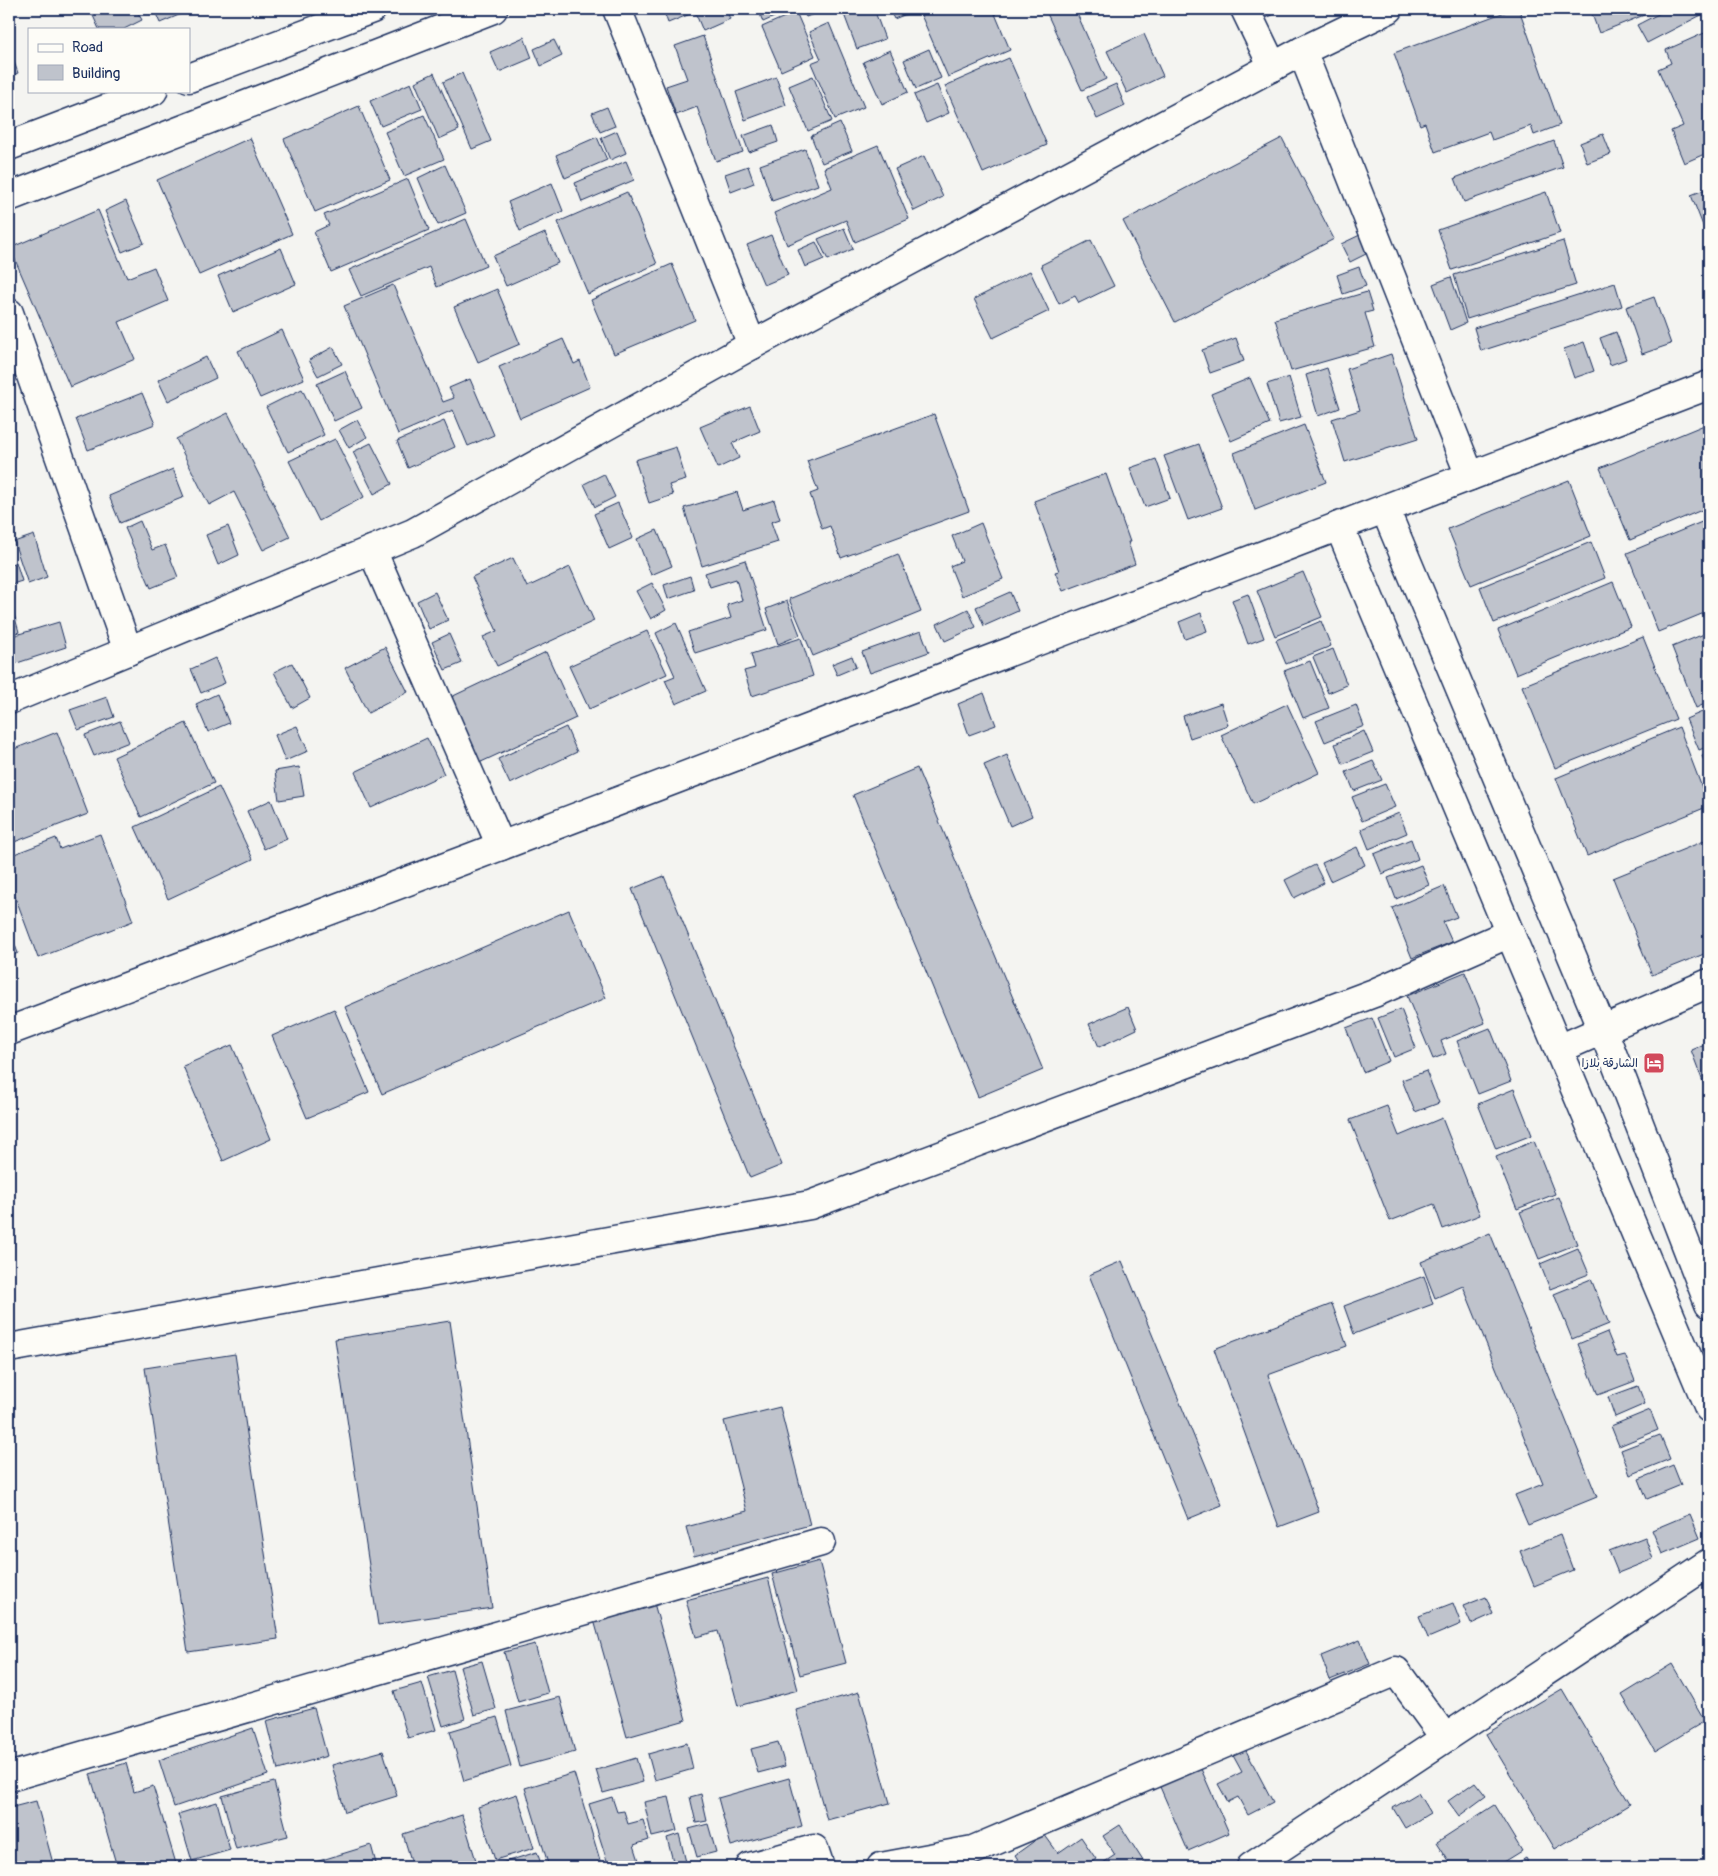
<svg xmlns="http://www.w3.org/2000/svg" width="1718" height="1876" font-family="Pangolin,'Playpen Sans Arabic',sans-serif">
	<rect width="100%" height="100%" fill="#f4f4f1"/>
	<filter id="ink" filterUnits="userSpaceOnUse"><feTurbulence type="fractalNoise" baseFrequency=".02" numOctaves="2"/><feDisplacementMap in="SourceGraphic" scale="10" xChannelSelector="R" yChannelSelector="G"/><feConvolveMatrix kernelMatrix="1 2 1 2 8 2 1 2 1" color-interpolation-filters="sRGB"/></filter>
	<g filter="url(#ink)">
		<g fill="#bfc3cc" stroke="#1b2f5e">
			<polygon points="90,9 136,9 142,20 124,29 99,29"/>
			<polygon points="154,9 193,9 160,23"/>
			<polygon points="663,9 726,9 730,19 703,31 695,12 668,23"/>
			<polygon points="758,9 792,9 763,22"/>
			<polygon points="802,9 820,9 821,11 806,17"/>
			<polygon points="842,9 874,9 885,39 857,49"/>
			<polygon points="889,9 913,9 914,11 894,19"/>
			<polygon points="934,9 993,9 1010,50 948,77 921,15"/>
			<polygon points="1045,9 1075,9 1106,79 1082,90"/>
			<polygon points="1261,9 1286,9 1266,18"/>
			<polygon points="1513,9 1519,9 1560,125 1534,135 1531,126 1492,140 1489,132 1435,152 1425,123 1420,125 1394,53"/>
			<polygon points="1590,9 1648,9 1649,13 1599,33"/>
			<polygon points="1668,9 1709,9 1709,11 1647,43 1637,25"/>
			<polygon points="796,12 815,56 781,71 762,27"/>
			<polygon points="829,23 864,107 835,119 811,63 821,59 809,32"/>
			<polygon points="1709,31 1709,152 1684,163 1671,131 1683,126 1658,69 1671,63 1666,50"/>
			<polygon points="1144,34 1163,76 1127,93 1107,51"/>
			<polygon points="703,36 743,152 716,161 697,107 676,115 666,86 687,79 675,46"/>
			<polygon points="524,37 532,58 499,72 490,52"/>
			<polygon points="554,40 562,56 541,66 534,49"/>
			<polygon points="9,48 18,73 9,77"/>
			<polygon points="929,49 941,78 916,89 904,60"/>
			<polygon points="890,50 908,92 882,104 863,62"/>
			<polygon points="1009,58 1047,145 983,173 945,86"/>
			<polygon points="434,73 459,130 439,139 415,82"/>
			<polygon points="462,73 491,141 472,149 443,82"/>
			<polygon points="813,76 832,121 808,131 789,86"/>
			<polygon points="776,77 786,105 745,120 736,92"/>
			<polygon points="411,83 422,109 381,126 370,101"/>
			<polygon points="1116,84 1125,106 1097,119 1087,97"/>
			<polygon points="937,85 949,113 926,123 914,95"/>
			<polygon points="359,106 390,180 315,212 284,139"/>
			<polygon points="607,107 615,126 600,132 592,113"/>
			<polygon points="424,115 444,159 404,176 385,132"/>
			<polygon points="840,123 852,151 822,163 811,136"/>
			<polygon points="773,125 778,142 749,152 743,136"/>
			<polygon points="617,131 626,153 610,160 601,138"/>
			<polygon points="1603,134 1611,154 1587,163 1580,143"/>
			<polygon points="597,137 607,160 565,178 556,155"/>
			<polygon points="250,138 292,234 199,275 157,180"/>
			<polygon points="1282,138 1334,239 1175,322 1123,221"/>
			<polygon points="1554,141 1563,167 1464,202 1455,178"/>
			<polygon points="878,145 909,219 855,242 846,220 787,245 774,213 832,188 824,168"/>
			<polygon points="805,149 818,185 772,201 760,165"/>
			<polygon points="924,156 943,197 914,211 895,169"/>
			<polygon points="626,161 634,180 582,202 575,183"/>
			<polygon points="445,165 466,213 438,225 418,178"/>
			<polygon points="748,166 754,183 731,192 725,174"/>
			<polygon points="408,179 429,230 331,272 314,232 329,225 324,215"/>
			<polygon points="552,183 563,211 520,231 508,202"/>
			<polygon points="1709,188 1709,241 1691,195"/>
			<polygon points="627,192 657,264 588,294 558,222"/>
			<polygon points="1546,192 1560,233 1452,270 1438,230"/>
			<polygon points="126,201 144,243 122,252 105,211"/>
			<polygon points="98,210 127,278 154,267 168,301 119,322 135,359 70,387 10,248"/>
			<polygon points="466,219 486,266 437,287 429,267 361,296 349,270"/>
			<polygon points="844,228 853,249 828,260 818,239"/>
			<polygon points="545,233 558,263 506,286 493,256"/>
			<polygon points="1362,234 1370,252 1350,262 1341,244"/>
			<polygon points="771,235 788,275 764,285 747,245"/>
			<polygon points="1091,240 1114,286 1079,303 1075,296 1059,304 1041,265"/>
			<polygon points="1563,241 1576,285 1467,319 1454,275"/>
			<polygon points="816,242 824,259 805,267 798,250"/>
			<polygon points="281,248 296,284 233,312 218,276"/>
			<polygon points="672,264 695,320 614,354 591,300"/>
			<polygon points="1359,267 1366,286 1343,294 1337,275"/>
			<polygon points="1030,271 1049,311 993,338 974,299"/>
			<polygon points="1451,277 1466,323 1450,330 1433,284"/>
			<polygon points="1615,283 1622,306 1481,351 1474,328"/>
			<polygon points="393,285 443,402 454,398 449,388 470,379 494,435 468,446 453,410 398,434 344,306"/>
			<polygon points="497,289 520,344 478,362 454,307"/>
			<polygon points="1367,292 1373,311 1365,313 1375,347 1291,371 1275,319"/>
			<polygon points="1654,297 1671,344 1642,354 1626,307"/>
			<polygon points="282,330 304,379 260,398 238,351"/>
			<polygon points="1616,332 1626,359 1610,365 1600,338"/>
			<polygon points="1236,338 1244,361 1210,373 1202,350"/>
			<polygon points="563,339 574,364 580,361 590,387 520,418 499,367"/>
			<polygon points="1584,342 1594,371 1574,378 1564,349"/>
			<polygon points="333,347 342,364 318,376 309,360"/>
			<polygon points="1391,354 1418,439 1345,462 1332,419 1360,410 1347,369"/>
			<polygon points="206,357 216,378 168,401 158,380"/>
			<polygon points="1327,368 1340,408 1318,416 1306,375"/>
			<polygon points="345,371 362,408 334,421 317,384"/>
			<polygon points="1289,377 1301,417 1279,423 1267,384"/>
			<polygon points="1250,378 1270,424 1231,441 1211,394"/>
			<polygon points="302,389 324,435 288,452 266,407"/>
			<polygon points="142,393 155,424 88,450 76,419"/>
			<polygon points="750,406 760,431 732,443 739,458 718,468 700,427"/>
			<polygon points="228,413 290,537 263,550 234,492 209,505 176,439"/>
			<polygon points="934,414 969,511 841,558 830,526 822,529 810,494 818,491 807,461"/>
			<polygon points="357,420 367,437 349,448 339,430"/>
			<polygon points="444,421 455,447 408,468 397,441"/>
			<polygon points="1709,423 1709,507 1630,540 1600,468"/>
			<polygon points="1304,425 1326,482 1255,510 1234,453"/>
			<polygon points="335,439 364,497 319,521 289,461"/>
			<polygon points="371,443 392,484 374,494 353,452"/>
			<polygon points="1199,444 1222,508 1188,520 1164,456"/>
			<polygon points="676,447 686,480 669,485 673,495 649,503 635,460"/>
			<polygon points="1156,459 1170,498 1145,507 1130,468"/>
			<polygon points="173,469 184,497 120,523 109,496"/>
			<polygon points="604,474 615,497 595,507 584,484"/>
			<polygon points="1106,474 1130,542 1128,542 1135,564 1063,591 1055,572 1059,571 1034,501"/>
			<polygon points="1569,480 1591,536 1471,585 1448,529"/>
			<polygon points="737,492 743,510 774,500 780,519 771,522 778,542 702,566 684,508"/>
			<polygon points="618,503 633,538 609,549 594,514"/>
			<polygon points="1709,519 1709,611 1658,632 1627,553"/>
			<polygon points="140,521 152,550 165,545 178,577 151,588 125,528"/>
			<polygon points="981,523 1003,579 962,596 950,566 962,561 952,536"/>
			<polygon points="228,526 239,555 218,565 206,535"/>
			<polygon points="657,530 672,566 651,575 637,539"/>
			<polygon points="34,535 47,577 28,584 14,542"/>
			<polygon points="1591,542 1605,578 1494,623 1480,587"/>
			<polygon points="898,554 921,612 813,656 789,599"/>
			<polygon points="513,558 527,587 570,567 594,621 497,666 483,637 497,631 472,577"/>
			<polygon points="745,560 767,630 695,653 688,632 731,618 727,605 742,600 736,579 710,587 705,573"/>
			<polygon points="16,562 22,581 9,585 9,565"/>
			<polygon points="1303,572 1322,617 1275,636 1257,591"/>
			<polygon points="690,576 694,590 668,599 664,585"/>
			<polygon points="1613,582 1631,627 1516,674 1498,630"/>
			<polygon points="652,583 666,610 651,619 636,591"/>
			<polygon points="435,592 448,620 429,629 417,601"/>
			<polygon points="1010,592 1018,611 984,626 976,607"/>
			<polygon points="1248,594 1264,638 1248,644 1232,600"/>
			<polygon points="9,597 19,632 9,635"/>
			<polygon points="787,601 800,635 778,644 766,609"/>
			<polygon points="968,609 976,627 945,641 937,624"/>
			<polygon points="1201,613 1207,631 1185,639 1179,622"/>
			<polygon points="1321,621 1331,646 1286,664 1276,640"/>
			<polygon points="59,622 66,647 14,664 9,646 9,637"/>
			<polygon points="676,623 706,691 676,704 665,680 675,676 656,633"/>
			<polygon points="647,631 667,674 589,709 569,666"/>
			<polygon points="921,631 929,652 870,673 862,652"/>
			<polygon points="1709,632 1709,702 1696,708 1672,647"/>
			<polygon points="449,634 462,663 445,670 432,642"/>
			<polygon points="1643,637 1676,719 1555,768 1522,686"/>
			<polygon points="801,638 813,676 752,696 744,671 755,668 751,654"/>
			<polygon points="385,647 408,692 368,713 345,668"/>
			<polygon points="1333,649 1347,685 1328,693 1313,657"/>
			<polygon points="546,652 576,718 479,763 449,698"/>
			<polygon points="852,656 856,667 837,675 832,664"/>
			<polygon points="215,658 225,683 201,693 191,669"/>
			<polygon points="1310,661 1329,708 1303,718 1284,671"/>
			<polygon points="292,663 310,698 292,708 274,672"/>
			<polygon points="984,693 996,725 969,735 958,704"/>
			<polygon points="217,694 229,723 208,732 196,704"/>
			<polygon points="107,697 114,717 78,730 70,710"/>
			<polygon points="1221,703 1228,725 1190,738 1183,716"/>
			<polygon points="1287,704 1319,773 1253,804 1221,735"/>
			<polygon points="1356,705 1364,726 1325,742 1316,721"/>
			<polygon points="1709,709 1709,746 1699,750 1686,719"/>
			<polygon points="120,721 129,742 94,756 85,735"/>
			<polygon points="186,723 214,783 141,817 114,757"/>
			<polygon points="297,726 308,751 285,761 275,735"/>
			<polygon points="566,727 577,752 510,784 498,759"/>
			<polygon points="1679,727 1709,806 1587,856 1556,778"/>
			<polygon points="1364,731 1373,752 1343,764 1335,744"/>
			<polygon points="57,732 88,814 9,844 9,751"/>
			<polygon points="427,738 444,774 371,808 355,772"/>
			<polygon points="1709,753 1709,773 1702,756"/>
			<polygon points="1007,755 1032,816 1010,826 984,765"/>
			<polygon points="1373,761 1382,780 1354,791 1346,772"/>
			<polygon points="299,767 304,796 279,800 275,771"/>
			<polygon points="917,768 1043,1070 978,1097 853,795"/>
			<polygon points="1385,784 1395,807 1362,821 1352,797"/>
			<polygon points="219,787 253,859 168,899 135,827"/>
			<polygon points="271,800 287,839 264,849 247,811"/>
			<polygon points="1399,813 1407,833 1369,849 1361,829"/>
			<polygon points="100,834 133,921 38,958 9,880 9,856 56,838 60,849"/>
			<polygon points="1411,839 1418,859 1382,874 1374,854"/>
			<polygon points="1709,839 1709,952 1652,975 1613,878"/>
			<polygon points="1357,847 1365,865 1330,881 1322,863"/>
			<polygon points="1315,865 1324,883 1294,898 1285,880"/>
			<polygon points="1421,865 1429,885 1396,899 1388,878"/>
			<polygon points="664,876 782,1165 750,1178 632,889"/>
			<polygon points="1444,886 1457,917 1443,922 1452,942 1412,958 1392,908"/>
			<polygon points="569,910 606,998 382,1094 345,1007"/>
			<polygon points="9,930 18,953 9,957"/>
			<polygon points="1465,972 1485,1023 1441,1041 1446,1054 1433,1059 1407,996"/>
			<polygon points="1128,1007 1137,1029 1099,1047 1089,1024"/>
			<polygon points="334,1009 369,1092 307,1118 272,1036"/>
			<polygon points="1401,1009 1416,1048 1394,1057 1378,1018"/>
			<polygon points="1372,1018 1389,1061 1363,1072 1346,1028"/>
			<polygon points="1490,1028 1511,1081 1478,1094 1457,1041"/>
			<polygon points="1709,1042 1709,1098 1691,1050"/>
			<polygon points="232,1045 271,1139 223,1161 183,1066"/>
			<polygon points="1426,1071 1439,1103 1415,1112 1402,1080"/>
			<polygon points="1514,1089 1532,1135 1496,1149 1478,1104"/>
			<polygon points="1387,1106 1399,1136 1442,1118 1480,1215 1443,1229 1434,1204 1390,1221 1350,1120"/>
			<polygon points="1534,1141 1555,1194 1517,1209 1496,1157"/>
			<polygon points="1559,1197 1577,1244 1539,1259 1520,1212"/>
			<polygon points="1490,1233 1597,1497 1528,1525 1515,1495 1543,1484 1463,1286 1435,1298 1421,1262"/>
			<polygon points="1578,1248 1589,1274 1550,1289 1540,1264"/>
			<polygon points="1122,1261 1222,1505 1188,1519 1089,1275"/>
			<polygon points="1424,1276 1433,1304 1354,1334 1344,1306"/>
			<polygon points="1591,1279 1609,1324 1572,1339 1554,1294"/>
			<polygon points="1332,1304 1347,1346 1268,1375 1319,1512 1279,1527 1214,1349"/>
			<polygon points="450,1321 492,1608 378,1625 335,1339"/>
			<polygon points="1607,1332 1617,1357 1625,1355 1635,1381 1598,1395 1578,1344"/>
			<polygon points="235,1354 278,1639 188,1652 145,1368"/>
			<polygon points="1638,1386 1645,1404 1615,1417 1608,1397"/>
			<polygon points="780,1407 810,1525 694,1556 686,1527 747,1511 724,1421"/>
			<polygon points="1650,1410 1658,1430 1619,1446 1611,1426"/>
			<polygon points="1660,1435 1670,1459 1630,1475 1621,1450"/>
			<polygon points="1673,1465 1681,1485 1647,1499 1639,1479"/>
			<polygon points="1690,1514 1700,1538 1662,1554 1652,1530"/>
			<polygon points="1560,1535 1573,1570 1534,1586 1520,1551"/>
			<polygon points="1645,1537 1653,1559 1618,1573 1609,1551"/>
			<polygon points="819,1561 846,1663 800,1675 772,1574"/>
			<polygon points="768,1578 798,1690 738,1706 718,1631 696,1637 686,1600"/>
			<polygon points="1486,1597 1493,1614 1471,1624 1463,1606"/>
			<polygon points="654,1603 686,1720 627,1737 594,1620"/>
			<polygon points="1453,1603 1461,1624 1428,1638 1419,1616"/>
			<polygon points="1360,1640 1370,1664 1330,1680 1321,1656"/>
			<polygon points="535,1644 548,1693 518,1702 504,1652"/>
			<polygon points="482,1661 496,1709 474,1715 460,1667"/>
			<polygon points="1672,1664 1705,1721 1655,1751 1622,1695"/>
			<polygon points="452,1670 465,1719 443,1726 428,1677"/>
			<polygon points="422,1683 436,1730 408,1738 394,1691"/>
			<polygon points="1562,1689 1630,1804 1555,1849 1486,1734"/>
			<polygon points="859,1692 890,1803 827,1820 796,1710"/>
			<polygon points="560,1697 575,1752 520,1767 506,1711"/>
			<polygon points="314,1708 327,1756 278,1770 266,1721"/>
			<polygon points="497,1717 511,1766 464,1781 450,1731"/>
			<polygon points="253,1728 268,1775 174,1807 159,1760"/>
			<polygon points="778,1742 785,1766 758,1773 751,1749"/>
			<polygon points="687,1743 693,1769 655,1780 648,1754"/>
			<polygon points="1242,1743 1273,1802 1248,1815 1238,1797 1228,1802 1218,1784 1242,1772 1230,1750"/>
			<polygon points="383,1751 397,1796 345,1812 332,1765"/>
			<polygon points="636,1758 643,1782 603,1793 596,1770"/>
			<polygon points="1198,1762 1229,1833 1188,1851 1157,1780"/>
			<polygon points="126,1763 134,1792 153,1786 177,1867 117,1867 90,1774"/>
			<polygon points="574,1773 602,1867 549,1867 525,1788"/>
			<polygon points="789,1778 802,1826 731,1846 718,1798"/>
			<polygon points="274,1782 288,1836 236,1849 222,1796"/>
			<polygon points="1475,1782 1486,1796 1459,1816 1448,1801"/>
			<polygon points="1418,1793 1430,1813 1405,1828 1393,1808"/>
			<polygon points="517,1794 534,1848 495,1860 478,1807"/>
			<polygon points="701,1794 707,1821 696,1823 690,1797"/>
			<polygon points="612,1797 617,1812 624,1811 628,1824 643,1820 649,1840 634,1845 641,1867 609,1867 589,1804"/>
			<polygon points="669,1797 677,1831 652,1837 644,1802"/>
			<polygon points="36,1801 54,1867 9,1867 9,1808"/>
			<polygon points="217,1802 230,1850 192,1861 178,1814"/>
			<polygon points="1494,1805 1522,1851 1496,1867 1453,1867 1437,1842"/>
			<polygon points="462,1815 478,1867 413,1867 403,1834"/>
			<polygon points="708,1824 716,1852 697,1857 689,1829"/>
			<polygon points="1120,1825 1147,1867 1105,1867 1103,1863 1115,1855 1103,1836"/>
			<polygon points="679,1834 686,1862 674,1865 667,1838"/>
			<polygon points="1044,1834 1058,1853 1081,1837 1096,1859 1085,1867 1023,1867 1015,1855"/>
			<polygon points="371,1845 377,1867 310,1867 309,1864"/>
			<polygon points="537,1852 542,1867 496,1867 495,1865"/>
			<polygon points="1525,1858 1530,1867 1510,1867"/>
		</g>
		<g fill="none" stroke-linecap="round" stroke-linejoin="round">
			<g stroke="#1b2f5e" stroke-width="31">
				<g id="minor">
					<polyline points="617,9 752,345"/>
					<polyline points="1245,9 1273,67"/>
					<polyline points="1302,51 1470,476"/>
					<polyline points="9,313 128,651"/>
					<polyline points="1385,509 1603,1030 1709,1304"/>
					<polyline points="1339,526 1709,1408"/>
					<polyline points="372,550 501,846"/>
					<polyline points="9,700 413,533 752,345 1302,51 1389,9"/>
					<polyline points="9,1031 472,857 1709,385"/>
					<polyline points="1559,1049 1709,983"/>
					<polyline points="9,1348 810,1205 1374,993 1510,933"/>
					<polyline points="9,1777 821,1542"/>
					<polyline points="750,1867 814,1849 820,1867"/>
					<polyline points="881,1867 973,1850 1396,1671 1445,1738"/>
					<polyline points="1251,1867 1709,1563"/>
				</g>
			</g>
			<g stroke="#1b2f5e" stroke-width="31">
				<g id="secondary">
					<polyline points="189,78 372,9"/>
					<polyline points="9,146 153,91"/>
					<polyline points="9,197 493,9"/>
				</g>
			</g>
			<use href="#minor" stroke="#fdfcf7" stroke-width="28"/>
			<use href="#secondary" stroke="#fdfcf7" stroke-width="28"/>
		</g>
	</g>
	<defs>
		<g id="hotel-square" transform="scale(1.125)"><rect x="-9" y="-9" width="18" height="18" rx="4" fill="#d1495b" stroke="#fdfcf7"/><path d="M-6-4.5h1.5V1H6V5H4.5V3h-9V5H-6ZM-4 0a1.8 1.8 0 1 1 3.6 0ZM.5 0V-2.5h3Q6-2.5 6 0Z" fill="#fff"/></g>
	</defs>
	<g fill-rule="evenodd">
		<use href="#hotel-square" x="1654" y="1063"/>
	</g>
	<g text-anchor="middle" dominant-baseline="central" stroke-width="4.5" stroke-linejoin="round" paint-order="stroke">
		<g font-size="12" fill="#1b2f5e" stroke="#fdfcf7" text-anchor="end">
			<text x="1638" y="1063">الشارقة بلازا</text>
		</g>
	</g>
	<rect width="1718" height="1876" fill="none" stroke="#fdfcf7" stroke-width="30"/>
	<rect x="15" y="15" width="1688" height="1846" fill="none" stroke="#1b2f5e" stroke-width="2" filter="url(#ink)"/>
	<rect x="28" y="28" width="162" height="65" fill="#fdfcf7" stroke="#a3aaba"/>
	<rect x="38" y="44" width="25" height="8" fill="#fdfcf7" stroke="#a3aaba"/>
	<text x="72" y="52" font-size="15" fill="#1b2f5e">Road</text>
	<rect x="38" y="65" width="25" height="15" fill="#bfc3cc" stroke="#a3aaba"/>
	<text x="72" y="78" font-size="15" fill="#1b2f5e">Building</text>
</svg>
